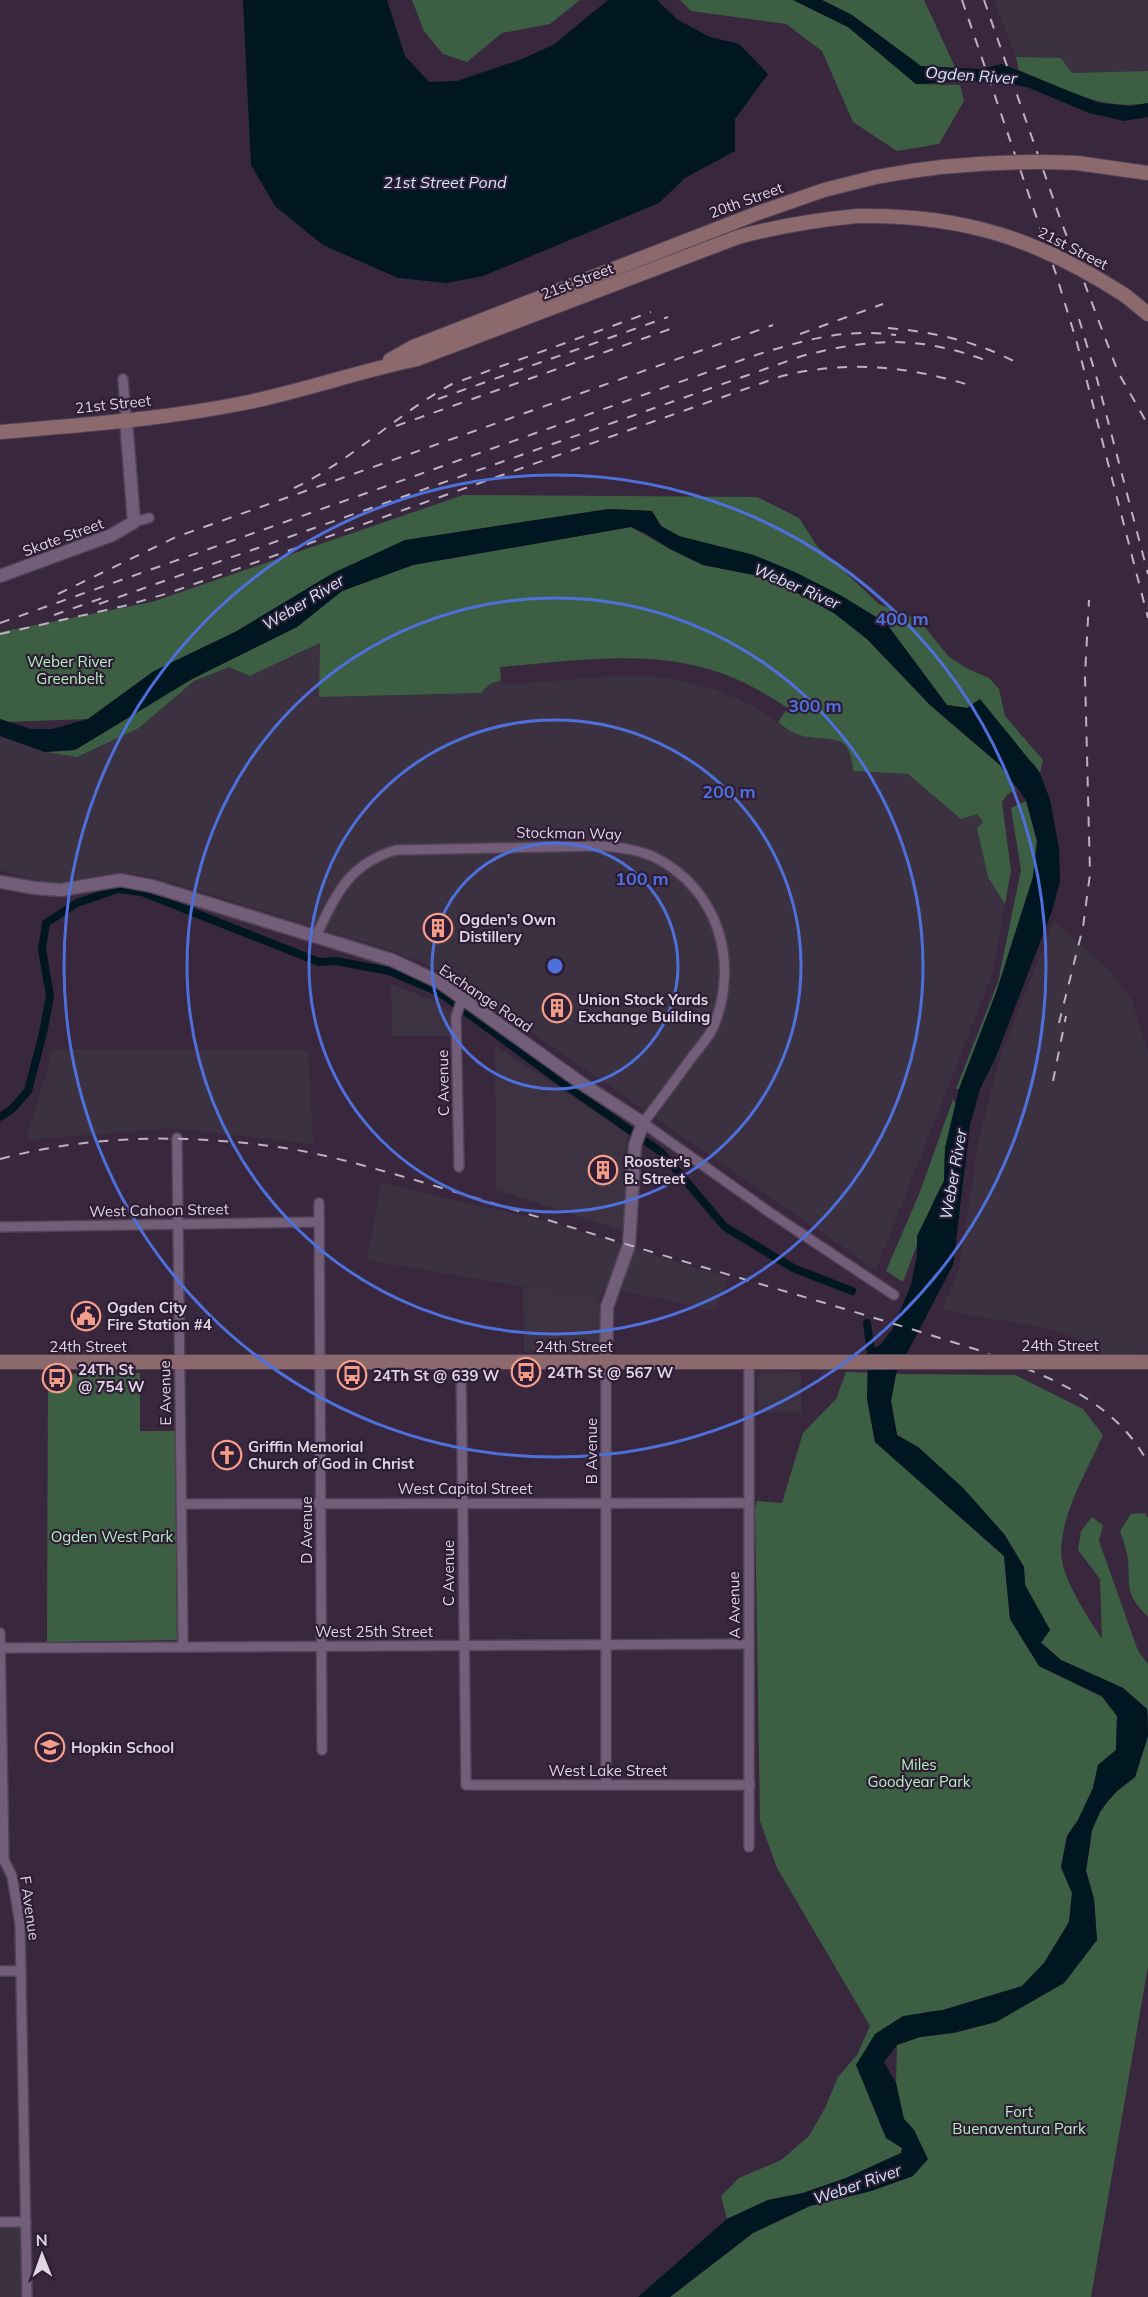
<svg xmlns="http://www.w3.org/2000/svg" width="1148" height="2297" font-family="Mulish,sans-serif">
	<rect width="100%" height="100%" fill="#39273e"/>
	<g fill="#3c3241">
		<polygon points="391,984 436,1002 452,1014 452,1036 392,1036"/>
		<polygon points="495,1045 627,1133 624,1231 496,1190"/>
		<polygon points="523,1287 599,1300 599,1351 524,1351"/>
		<polygon points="801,1372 801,1413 758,1412 757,1377 761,1373"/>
	</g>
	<g fill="#3c3141">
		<polygon points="994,0 1148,0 1148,71 1072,73 1061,58 1016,57"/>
		<polygon points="320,643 319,697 481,693 494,681 501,680 502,685 628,675 659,677 693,683 715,689 751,705 785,728 834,738 847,748 852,757 853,771 908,774 961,819 976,814 983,822 988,877 1005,904 992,975 876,1270 447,974 396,952 154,877 118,872 61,882 38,881 0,870 0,736 45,752 77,757 139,728 194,681 229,667 251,676"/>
		<polygon points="1054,920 1114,975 1132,1001 1148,1052 1148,1353 1101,1354 1079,1339 1050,1329 942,1310 959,1269 979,1139 999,1060"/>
		<polygon points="53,1049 308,1050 313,1144 173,1128 26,1140"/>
		<polygon points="381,1183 546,1221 728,1278 715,1311 606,1287 599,1300 367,1260"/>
		<polygon points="0,2226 32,2226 33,2297 0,2297"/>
	</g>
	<g fill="#3c5f43">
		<polygon points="412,0 580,0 550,24 502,33 467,62 443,54 424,31"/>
		<polygon points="680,0 793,0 848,27 916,84 960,85 964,101 939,144 897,151 853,122 822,51 786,24 691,11"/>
		<polygon points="822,0 924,0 956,69 921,66 852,15"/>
		<path d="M 1016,57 L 1061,58 L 1072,73 L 1148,71 L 1148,103 C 1101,111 1062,88 1019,70 Z"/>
		<polygon points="463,495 757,497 799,518 817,546 879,604 919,620 949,657 968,669 989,678 999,689 1005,716 1043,760 1040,773 1035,765 967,708 947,705 886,623 864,611 679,536 661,526 652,511 609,509 471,530 235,632 154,671 88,719 5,722 0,719 0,632 152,602"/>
		<path d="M 631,527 L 670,549 L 703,565 L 754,575 L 782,585 L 834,613 L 867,639 L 930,705 L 1000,765 L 1016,789 L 1007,795 L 1002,802 L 1011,871 L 1005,904 L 988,877 L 977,828 L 983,822 L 977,814 L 961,819 L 908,774 L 853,771 C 851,731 831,742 803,736 C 794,734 786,729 778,722 L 788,708 C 771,697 754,687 736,679 C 661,646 578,661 500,667 L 501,680 L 490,684 L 481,693 L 319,697 L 320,643 L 250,676 L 229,667 L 194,681 L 139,728 L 77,757 L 45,752 L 75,750 L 192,679 L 297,627 L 342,591 L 413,565 Z"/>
		<polygon points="1026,801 1037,841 1033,877 997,990 959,1089 956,1089 998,982 1021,870 1011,808"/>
		<polygon points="953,1099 956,1104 945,1148 944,1181 934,1200 903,1282 886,1271 920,1192"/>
		<polygon points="846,1372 869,1373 867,1399 875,1442 1004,1556 1010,1619 1039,1666 1102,1697 1117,1716 1116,1750 1098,1765 1093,1788 1078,1820 1067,1836 1061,1867 1072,1893 1069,1922 1044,1963 1022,1986 943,2010 925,2012 875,2034 877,2113 886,2138 902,2148 901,2153 846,2178 803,2193 768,2200 727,2219 721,2196 739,2178 781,2160 809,2136 825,2108 838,2077 857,2055 870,2026 777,1868 760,1821 755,1508 757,1501 782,1503 803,1433 836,1399"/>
		<polygon points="140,1373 140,1431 175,1431 177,1640 47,1642 48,1374"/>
		<path d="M 896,1374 L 1015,1375 L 1083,1409 L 1103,1435 C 1087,1472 1062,1510 1061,1552 C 1061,1577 1088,1618 1102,1639 L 1100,1579 L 1078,1550 L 1081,1531 L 1092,1517 L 1103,1525 L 1099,1541 L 1138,1651 L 1148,1664 L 1148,1716 L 1147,1709 L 1123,1688 L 1061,1660 L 1041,1642 L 1050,1630 L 1025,1585 L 1024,1567 L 1004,1534 L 963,1488 L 918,1447 L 897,1435 L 891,1401 Z"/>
		<path d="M 1145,1513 L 1148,1518 L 1148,1617 C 1125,1593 1130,1590 1128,1560 C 1127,1550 1123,1540 1120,1531 L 1131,1514 Z"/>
		<polygon points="1148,1736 1148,1966 1091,2297 670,2297 753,2233 810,2206 871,2191 913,2176 927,2159 914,2130 904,2119 896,2083 897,2045 920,2037 953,2033 996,2022 1064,1983 1097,1940 1094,1899 1086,1871 1092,1830 1100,1812 1108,1801 1117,1791 1135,1777"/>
	</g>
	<g fill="#001620">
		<polygon points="243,0 387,0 405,56 429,82 457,81 522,59 553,45 608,0 657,0 678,20 710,37 739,44 768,74 735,119 735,151 685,178 659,203 483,276 447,283 398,278 323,245 275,206 251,165"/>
		<polygon points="793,0 822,0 852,15 921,66 980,69 1002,64 1099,103 1131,106 1148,103 1148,117 1124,121 1089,113 1027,87 1005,83 973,81 916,84 848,27"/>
		<polygon points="609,509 652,511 661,526 679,536 754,555 797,573 842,596 886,623 947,705 967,708 980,699 1040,773 1050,800 1059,848 1060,882 1052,911 995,1059 980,1089 970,1125 953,1265 896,1374 891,1401 897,1435 918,1447 963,1488 1004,1534 1024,1567 1025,1585 1050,1630 1041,1643 1061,1660 1123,1688 1147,1709 1148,1736 1135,1777 1117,1791 1108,1801 1100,1812 1092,1830 1086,1871 1094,1899 1097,1940 1064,1983 996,2022 953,2033 920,2037 897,2045 884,2062 896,2083 904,2119 914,2130 928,2159 913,2176 871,2191 810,2206 753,2233 670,2297 638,2297 727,2219 768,2200 803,2193 846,2178 901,2153 902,2148 886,2138 856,2065 875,2034 903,2016 943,2010 1022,1986 1044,1963 1069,1922 1072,1893 1061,1867 1067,1836 1078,1820 1093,1788 1098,1765 1116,1750 1117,1716 1102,1696 1039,1666 1010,1619 1004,1556 875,1442 867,1399 868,1352 881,1344 892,1330 911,1285 917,1256 917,1236 944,1181 945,1148 959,1089 997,990 1033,877 1037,841 1026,800 1000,765 930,705 867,639 834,613 782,585 754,575 703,565 670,549 645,533 631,527 413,565 342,591 297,627 192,679 75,750 45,752 0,736 0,719 31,729 52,729 88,719 154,671 235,632 333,573 405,540"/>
	</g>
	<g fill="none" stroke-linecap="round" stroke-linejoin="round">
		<g stroke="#001620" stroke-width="8">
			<polyline points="0,1117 11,1110 28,1091 43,1033 50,996 42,949 46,923 77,903 118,889 142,892 319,962 336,961 389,971 439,992 561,1082 661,1152 725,1227 793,1268 852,1291"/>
			<polyline points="867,1323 871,1352 875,1360"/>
		</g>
		<g stroke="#514256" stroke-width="12">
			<g id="minor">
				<polyline points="123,379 126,420"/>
				<polyline points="134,522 149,518"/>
				<path d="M 316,936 C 336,895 348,864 396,850 L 601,846 C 618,847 637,849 654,857 C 719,889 740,963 713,1028 C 708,1038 699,1048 692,1057 C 676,1079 660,1101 643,1123 L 772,1214 L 894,1295"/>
				<polyline points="177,1138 183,1647"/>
				<polyline points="459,1167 456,1017 462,998"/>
				<polyline points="319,1203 322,1750"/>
				<polyline points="0,1227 319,1222"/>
				<polyline points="461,1362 466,1785 750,1785"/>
				<polyline points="606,1362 606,1785"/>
				<polyline points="749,1362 749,1847"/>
				<polyline points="181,1504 748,1503"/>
				<polyline points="0,1633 4,1860 12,1876 20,1924 27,2297"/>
				<polyline points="0,1648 749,1644"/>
				<polyline points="0,1971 21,1971"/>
				<polyline points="0,2222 26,2222"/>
			</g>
		</g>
		<g stroke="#514256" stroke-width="15">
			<g id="tertiary">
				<polyline points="0,576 112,535 134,522 126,420"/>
				<polyline points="0,882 35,888 61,890 120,880 152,886 392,960 441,983 581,1083 643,1123 635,1145 629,1245 607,1307 606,1362"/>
			</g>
		</g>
		<g stroke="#514256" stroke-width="16">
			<g id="secondary">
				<polyline points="1077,163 1148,173"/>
				<polyline points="1126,296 1148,314"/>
				<polyline points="390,360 413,347 758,213 824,190 876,177"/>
				<path d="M 0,432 C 83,425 167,419 249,402 C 306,390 360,371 417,359 L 738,237 C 778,226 816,220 857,216"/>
				<polyline points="0,1362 840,1362"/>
			</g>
		</g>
		<use href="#minor" stroke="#725e79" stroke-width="9"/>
		<use href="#tertiary" stroke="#725e79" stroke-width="12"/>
		<use href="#secondary" stroke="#8c696c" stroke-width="14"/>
		<g stroke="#beb1c2" stroke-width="2" stroke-dasharray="10 10" stroke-linecap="butt">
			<polyline points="962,0 1056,274 1077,343 1148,618"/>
			<polyline points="984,0 1061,221 1118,372 1148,425"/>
			<polyline points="1079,319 1097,379 1148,574"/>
			<path d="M 888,328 C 935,332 980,342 1021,365"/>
			<polyline points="800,334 883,304"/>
			<polyline points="438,399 668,317"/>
			<polyline points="396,426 673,328"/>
			<path d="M 294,488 C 351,461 397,414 452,384 L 651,312"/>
			<polyline points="58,594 176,537 773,325"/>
			<path d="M 99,604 L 802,356 C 872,338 920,335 990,362"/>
			<polyline points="54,615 105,597"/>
			<path d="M 0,623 L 756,355 C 805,340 844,328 896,335"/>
			<path d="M 0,634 L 124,606 L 169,593 L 782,376 C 847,360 909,366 972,386"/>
			<polyline points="1059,1023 1083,927 1090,874 1085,675 1089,600"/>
			<polyline points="1053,1081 1066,1016"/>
			<path d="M 0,1159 C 96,1133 199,1134 297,1150 C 340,1158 383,1171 425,1183 C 490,1202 554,1222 619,1242 C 738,1278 859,1312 978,1350 C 1043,1375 1113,1397 1148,1463"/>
		</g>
		<g stroke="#514256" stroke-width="16" stroke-linecap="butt">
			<g id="secondary-bridge">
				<path d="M 876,177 C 943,164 1008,160 1077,163"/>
				<path d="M 857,216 C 963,214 1038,239 1126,296"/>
				<polyline points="840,1362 1148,1362"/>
			</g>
		</g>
		<use href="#secondary-bridge" stroke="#8c696c" stroke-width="14"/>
	</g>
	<g fill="none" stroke="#4e70db" stroke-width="3">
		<circle cx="555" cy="966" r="123"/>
		<circle cx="555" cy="966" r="246"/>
		<circle cx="555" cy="966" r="368"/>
		<circle cx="555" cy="966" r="491"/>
	</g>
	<defs>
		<g id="building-ring" transform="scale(1.5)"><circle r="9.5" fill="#2e1d34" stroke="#f49e89" stroke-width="1.5"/><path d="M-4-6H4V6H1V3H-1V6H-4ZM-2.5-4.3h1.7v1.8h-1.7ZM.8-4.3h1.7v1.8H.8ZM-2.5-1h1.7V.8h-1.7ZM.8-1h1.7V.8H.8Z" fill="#f49e89"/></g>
		<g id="civic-ring" transform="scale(1.5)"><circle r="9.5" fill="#2e1d34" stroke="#f49e89" stroke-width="1.5"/><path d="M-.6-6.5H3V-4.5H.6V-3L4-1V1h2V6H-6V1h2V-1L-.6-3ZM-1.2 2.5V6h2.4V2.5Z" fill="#f49e89"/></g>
		<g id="bus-ring" transform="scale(1.5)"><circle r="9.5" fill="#2e1d34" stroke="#f49e89" stroke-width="1.5"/><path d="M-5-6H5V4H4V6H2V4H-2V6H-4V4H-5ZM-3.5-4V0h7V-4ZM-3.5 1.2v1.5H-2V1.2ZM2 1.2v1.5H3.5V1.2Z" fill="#f49e89"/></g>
		<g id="church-ring" transform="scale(1.5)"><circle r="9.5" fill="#2e1d34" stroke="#f49e89" stroke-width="1.5"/><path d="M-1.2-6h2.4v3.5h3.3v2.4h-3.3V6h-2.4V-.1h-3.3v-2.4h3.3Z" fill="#f49e89"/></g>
		<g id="school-ring" transform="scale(1.5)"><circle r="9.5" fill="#2e1d34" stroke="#f49e89" stroke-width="1.5"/><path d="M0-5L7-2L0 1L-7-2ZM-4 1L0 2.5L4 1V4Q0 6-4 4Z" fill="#f49e89"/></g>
	</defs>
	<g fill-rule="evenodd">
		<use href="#building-ring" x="438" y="928"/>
		<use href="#building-ring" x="557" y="1008"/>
		<use href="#building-ring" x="603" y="1170"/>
		<use href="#civic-ring" x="86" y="1316"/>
		<use href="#bus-ring" x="526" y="1372"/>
		<use href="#bus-ring" x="352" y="1375"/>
		<use href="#bus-ring" x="57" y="1378"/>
		<use href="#church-ring" x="227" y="1455"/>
		<use href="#school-ring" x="50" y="1747"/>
	</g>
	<g text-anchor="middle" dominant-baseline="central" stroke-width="4.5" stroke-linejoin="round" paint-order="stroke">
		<g font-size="15" fill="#dfd4e3" stroke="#2e1d34">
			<text transform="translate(746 200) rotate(-20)">20th Street</text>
			<text transform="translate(1073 248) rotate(27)">21st Street</text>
			<text transform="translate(577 281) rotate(-21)">21st Street</text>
			<text transform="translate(113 404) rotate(-6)">21st Street</text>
			<text transform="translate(63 537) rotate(-20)">Skate Street</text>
			<text transform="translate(569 833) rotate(1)">Stockman Way</text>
			<text transform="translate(486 998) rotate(34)">Exchange Road</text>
			<text transform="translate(443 1083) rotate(-91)">C Avenue</text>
			<text transform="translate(159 1210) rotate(-1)">West Cahoon Street</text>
			<text x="1060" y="1345">24th Street</text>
			<text x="88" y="1346">24th Street</text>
			<text x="574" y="1346">24th Street</text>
			<text transform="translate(165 1393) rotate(-91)">E Avenue</text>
			<text transform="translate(591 1451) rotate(-90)">B Avenue</text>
			<text x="465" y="1488">West Capitol Street</text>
			<text transform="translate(306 1530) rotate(-90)">D Avenue</text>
			<text transform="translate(448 1573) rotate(-90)">C Avenue</text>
			<text transform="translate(734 1605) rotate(-91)">A Avenue</text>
			<text x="374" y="1631">West 25th Street</text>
			<text x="608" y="1770">West Lake Street</text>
			<text transform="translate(30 1908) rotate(82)">F Avenue</text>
		</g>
		<g font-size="15" fill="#b2f1bd" stroke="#2e1d34">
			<text x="70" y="661">Weber River<tspan x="70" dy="17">Greenbelt</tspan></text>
			<text x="112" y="1536">Ogden West Park</text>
			<text x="919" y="1764">Miles<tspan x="919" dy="17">Goodyear Park</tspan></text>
			<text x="1019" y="2111">Fort<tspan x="1019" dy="17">Buenaventura Park</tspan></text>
		</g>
		<g font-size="15" font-weight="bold" fill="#dfd4e3" stroke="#2e1d34" text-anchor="start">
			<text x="459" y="919">Ogden's Own<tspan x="459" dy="17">Distillery</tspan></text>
			<text x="578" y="999">Union Stock Yards<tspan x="578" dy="17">Exchange Building</tspan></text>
			<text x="624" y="1161">Rooster's<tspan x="624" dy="17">B. Street</tspan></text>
			<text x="107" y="1307">Ogden City<tspan x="107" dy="17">Fire Station #4</tspan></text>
			<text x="78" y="1369">24Th St<tspan x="78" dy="17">@ 754 W</tspan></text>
			<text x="547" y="1372">24Th St @ 567 W</text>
			<text x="373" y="1375">24Th St @ 639 W</text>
			<text x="248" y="1446">Griffin Memorial<tspan x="248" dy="17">Church of God in Christ</tspan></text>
			<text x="71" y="1747">Hopkin School</text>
		</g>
		<g font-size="16" font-style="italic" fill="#caeaf8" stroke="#2e1d34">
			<text transform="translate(971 75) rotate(4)">Ogden River</text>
			<text x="445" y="182">21st Street Pond</text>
			<text transform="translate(797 586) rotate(23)">Weber River</text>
			<text transform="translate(303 602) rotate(-31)">Weber River</text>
			<text transform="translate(953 1174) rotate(-80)">Weber River</text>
			<text transform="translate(857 2184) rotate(-19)">Weber River</text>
		</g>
	</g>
	<circle cx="555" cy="966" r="9" fill="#4e70db" stroke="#2e1d34" stroke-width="3"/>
	<g font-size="18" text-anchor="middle" font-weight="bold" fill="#4e70db" stroke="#2e1d34" stroke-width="4.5" stroke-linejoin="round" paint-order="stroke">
		<text x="902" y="625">400 m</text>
		<text x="815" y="712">300 m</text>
		<text x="729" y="798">200 m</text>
		<text x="642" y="885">100 m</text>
	</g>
	<g transform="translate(42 2255) rotate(359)" stroke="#2e1d34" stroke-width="4.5" paint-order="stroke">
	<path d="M0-4.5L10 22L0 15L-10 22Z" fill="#dfd4e3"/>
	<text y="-9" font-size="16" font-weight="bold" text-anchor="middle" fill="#dfd4e3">N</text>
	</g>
</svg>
